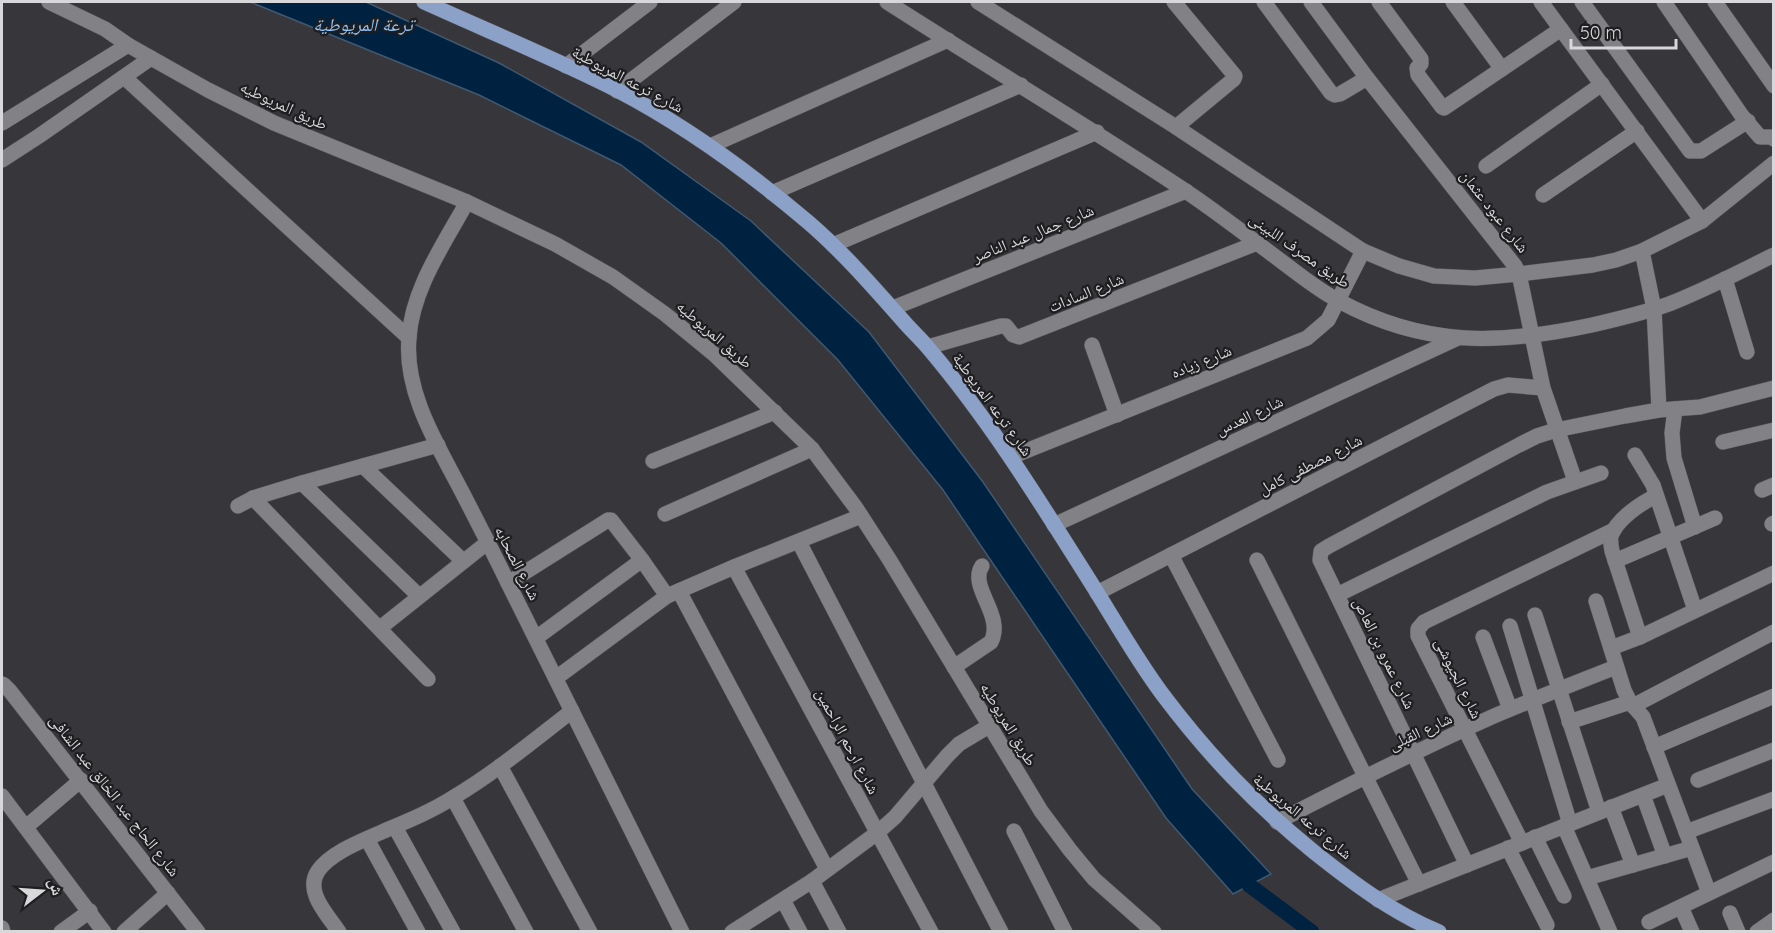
<svg xmlns="http://www.w3.org/2000/svg" width="1775" height="933" font-family="Quicksand,'Noto Naskh Arabic',sans-serif">
	<rect width="100%" height="100%" fill="#37363b"/>
	<polygon fill="#002241" stroke="#41586f" stroke-width="1.5" points="250,2 366,2 499,63 641,142 751,221 869,332 983,482 1192,789 1271,874 1233,894 1166,818 943,490 838,360 721,243 621,165 479,95"/>
	<g fill="none" stroke-linecap="round" stroke-linejoin="round">
		<polyline stroke="#002241" stroke-width="15" points="1249,885 1312,932"/>
		<g stroke="#535256" stroke-width="16">
			<g id="minor">
				<polyline points="49,2 105,29 128,45 151,58 208,90 274,123 467,202 555,244 613,277 665,314 715,355 812,449 856,508 889,559 1041,811 1070,850 1094,879 1154,932"/>
				<path d="M 887,2 C 985,65 1086,125 1184,190 C 1217,212 1249,237 1281,261 C 1300,275 1318,290 1339,301 C 1424,347 1499,345 1592,325 C 1618,319 1644,313 1669,304 C 1705,290 1739,272 1774,255"/>
				<polyline points="978,2 1176,127 1363,251 1399,266 1434,276 1475,278 1519,274 1593,265 1616,260 1642,251 1702,221 1774,163"/>
				<polyline points="1174,2 1235,76 1234,79 1176,127"/>
				<polyline points="1264,2 1331,93 1335,95 1340,94 1367,78"/>
				<polyline points="1311,2 1367,78 1515,266 1519,274 1543,388 1575,481"/>
				<polyline points="1379,2 1421,59 1421,64 1417,68 1418,75 1442,107 1444,108 1561,29"/>
				<polyline points="1453,2 1502,69"/>
				<polyline points="1541,2 1702,221"/>
				<polyline points="1582,2 1690,151 1701,151 1748,121"/>
				<polyline points="1664,2 1742,116 1760,137 1771,137 1774,139"/>
				<polyline points="1715,2 1774,86"/>
				<polyline points="566,66 650,2"/>
				<polyline points="124,77 409,338"/>
				<polyline points="617,91 734,2"/>
				<polyline points="2,123 128,45"/>
				<polyline points="710,146 948,40"/>
				<polyline points="2,160 39,136 151,58"/>
				<polyline points="1486,166 1602,84"/>
				<polyline points="772,193 1021,85"/>
				<polyline points="1543,195 1637,131"/>
				<path d="M 467,202 C 444,244 412,289 409,338 C 404,392 437,444 461,490 C 477,521 493,552 508,583 C 566,699 624,815 682,932"/>
				<polyline points="833,245 1097,132"/>
				<polyline points="1642,251 1654,309 1659,410"/>
				<polyline points="1725,279 1747,352"/>
				<polyline points="893,308 1186,191"/>
				<polyline points="1092,345 1117,415"/>
				<polyline points="928,347 1001,326 1006,326 1013,335 1019,337 1257,243"/>
				<polyline points="1675,409 1672,433 1674,458 1695,527"/>
				<polyline points="1723,442 1774,430"/>
				<polyline points="1635,455 1653,485 1695,610"/>
				<polyline points="1011,457 1307,338 1328,320 1363,251"/>
				<polyline points="653,461 775,412"/>
				<polyline points="363,466 463,561"/>
				<polyline points="302,483 419,596"/>
				<polyline points="1762,490 1774,485"/>
				<polyline points="253,498 428,679"/>
				<polyline points="238,506 253,498 302,483 438,445"/>
				<polyline points="665,514 812,449"/>
				<polyline points="1772,524 1774,523"/>
				<polyline points="1054,525 1458,338"/>
				<polyline points="799,542 1001,932"/>
				<polyline points="1171,555 1278,760"/>
				<polyline points="1257,560 1419,884"/>
				<polyline points="1615,561 1715,518"/>
				<polyline points="734,567 931,932"/>
				<polyline points="508,583 608,520 611,520 642,560"/>
				<polyline points="679,591 827,869"/>
				<polyline points="1097,593 1494,389 1508,385 1543,388"/>
				<polyline points="1337,595 1547,492 1601,473"/>
				<polyline points="1596,601 1624,690 1630,702 1643,717 1709,893"/>
				<polyline points="1535,615 1599,812"/>
				<polyline points="1510,626 1570,824"/>
				<polyline points="380,628 488,542"/>
				<polyline points="1483,637 1510,709"/>
				<path d="M 1640,637 L 1612,551 C 1611,546 1610,541 1611,536 C 1617,519 1641,503 1656,496"/>
				<polyline points="536,638 642,560 667,596"/>
				<polyline points="1611,648 1640,637 1774,573"/>
				<path d="M 954,667 L 991,642 C 1005,615 968,587 982,566"/>
				<polyline points="556,678 667,596 734,567 861,516"/>
				<polyline points="2,684 4,685 10,691 198,932"/>
				<polyline points="1633,706 1774,632"/>
				<polyline points="1569,722 1630,702"/>
				<polyline points="1654,747 1774,696"/>
				<polyline points="500,766 590,932"/>
				<polyline points="1698,780 1774,750"/>
				<polyline points="1643,795 1665,856"/>
				<polyline points="2,796 104,932"/>
				<polyline points="453,798 526,932"/>
				<polyline points="1611,807 1633,865"/>
				<path d="M 1277,822 C 1348,785 1420,749 1494,716 C 1534,699 1575,683 1616,667"/>
				<polyline points="1564,826 1610,932"/>
				<polyline points="26,827 81,780"/>
				<polyline points="395,827 453,932"/>
				<polyline points="1014,831 1065,932"/>
				<polyline points="1686,832 1774,799"/>
				<polyline points="1535,837 1564,896"/>
				<polyline points="367,839 418,932"/>
				<polyline points="1522,843 1418,636 1418,629 1424,622 1614,530"/>
				<polyline points="1508,848 1547,925"/>
				<polyline points="1467,865 1320,560 1321,551 1329,546 1519,445 1537,436 1556,430 1625,416 1659,410 1700,407 1774,388"/>
				<polyline points="1587,878 1692,848"/>
				<polyline points="812,881 839,932"/>
				<polyline points="783,900 800,932"/>
				<polyline points="1378,900 1668,785"/>
				<polyline points="1681,907 1692,932"/>
				<polyline points="1730,913 1738,932"/>
				<polyline points="1649,922 1774,862"/>
				<polyline points="2,928 3,932"/>
				<polyline points="61,932 90,911"/>
				<polyline points="124,932 168,893"/>
				<path d="M 339,932 C 328,915 304,892 318,871 C 331,852 364,840 384,831 C 408,821 432,811 454,797 C 496,772 534,740 572,711"/>
				<polyline points="732,932 812,881 877,833 895,817 947,756 959,744 989,726"/>
				<polyline points="1757,932 1774,920"/>
			</g>
		</g>
		<g stroke="#535256" stroke-width="16">
			<path id="major" d="M 424,2 C 488,31 554,58 617,90 C 686,126 749,172 808,222 C 844,253 875,289 906,324 C 914,333 923,341 930,350 C 994,426 1045,510 1098,594 C 1119,628 1139,663 1163,695 C 1209,756 1255,804 1314,852 C 1353,883 1393,913 1439,932"/>
		</g>
		<use href="#minor" stroke="#828186" stroke-width="15"/>
		<use href="#major" stroke="#8ca1c8" stroke-width="15"/>
	</g>
	<g text-anchor="middle" dominant-baseline="central" stroke-width="4.5" stroke-linejoin="round" paint-order="stroke">
		<g font-size="16" fill="#d8d7da" stroke="#1e1e20">
			<text transform="translate(628 79) rotate(28)">شارع ترعه المريوطية</text>
			<text transform="translate(284 105) rotate(25)">طريق المريوطيه</text>
			<text transform="translate(1495 211) rotate(52)">شارع عبود عثمان</text>
			<text transform="translate(1033 233) rotate(-22)">شارع جمال عبد الناصر</text>
			<text transform="translate(1300 250) rotate(35)">طريق مصرف اللبينى</text>
			<text transform="translate(1086 292) rotate(-22)">شارع السادات</text>
			<text transform="translate(715 334) rotate(41)">طريق المريوطيه</text>
			<text transform="translate(1201 361) rotate(-22)">شارع زياده</text>
			<text transform="translate(993 404) rotate(54)">شارع ترعه المريوطية</text>
			<text transform="translate(1249 415) rotate(-25)">شارع العدس</text>
			<text transform="translate(1310 464) rotate(-27)">شارع مصطفى كامل</text>
			<text transform="translate(518 563) rotate(63)">شارع الصحابه</text>
			<text transform="translate(1385 653) rotate(64)">شارع عمرو بن العاص</text>
			<text transform="translate(1459 678) rotate(64)">شارع الجيوشى</text>
			<text transform="translate(1009 724) rotate(59)">طريق المريوطيه</text>
			<text transform="translate(1420 731) rotate(-25)">شارع القبلى</text>
			<text transform="translate(848 741) rotate(62)">شارع ارحم الراحمين</text>
			<text transform="translate(115 795) rotate(52)">شارع الحاج عبد الخالق عبد الشافى</text>
			<text transform="translate(1303 816) rotate(40)">شارع ترعه المريوطية</text>
		</g>
		<g font-size="18" font-style="italic" fill="#8fc4fa" stroke="#1e1e20">
			<text x="363" y="24">ترعة المريوطية</text>
		</g>
	</g>
	<rect width="1775" height="933" fill="none" stroke="#d8d7da" stroke-width="6"/>
	<g transform="translate(42 891) rotate(73)" stroke="#1e1e20" stroke-width="4.5" paint-order="stroke">
	<path d="M0-4.5L10 22L0 15L-10 22Z" fill="#d8d7da"/>
	<text y="-9" font-size="16" font-weight="bold" text-anchor="middle" fill="#d8d7da">ش</text>
	</g>
	<path d="M1571 39v9h105v-9" fill="none" stroke="#d8d7da" stroke-width="3"/>
	<text x="1580" y="39" font-size="18" fill="#d8d7da" stroke="#1e1e20" stroke-width="4.5" paint-order="stroke">50 m</text>
</svg>
